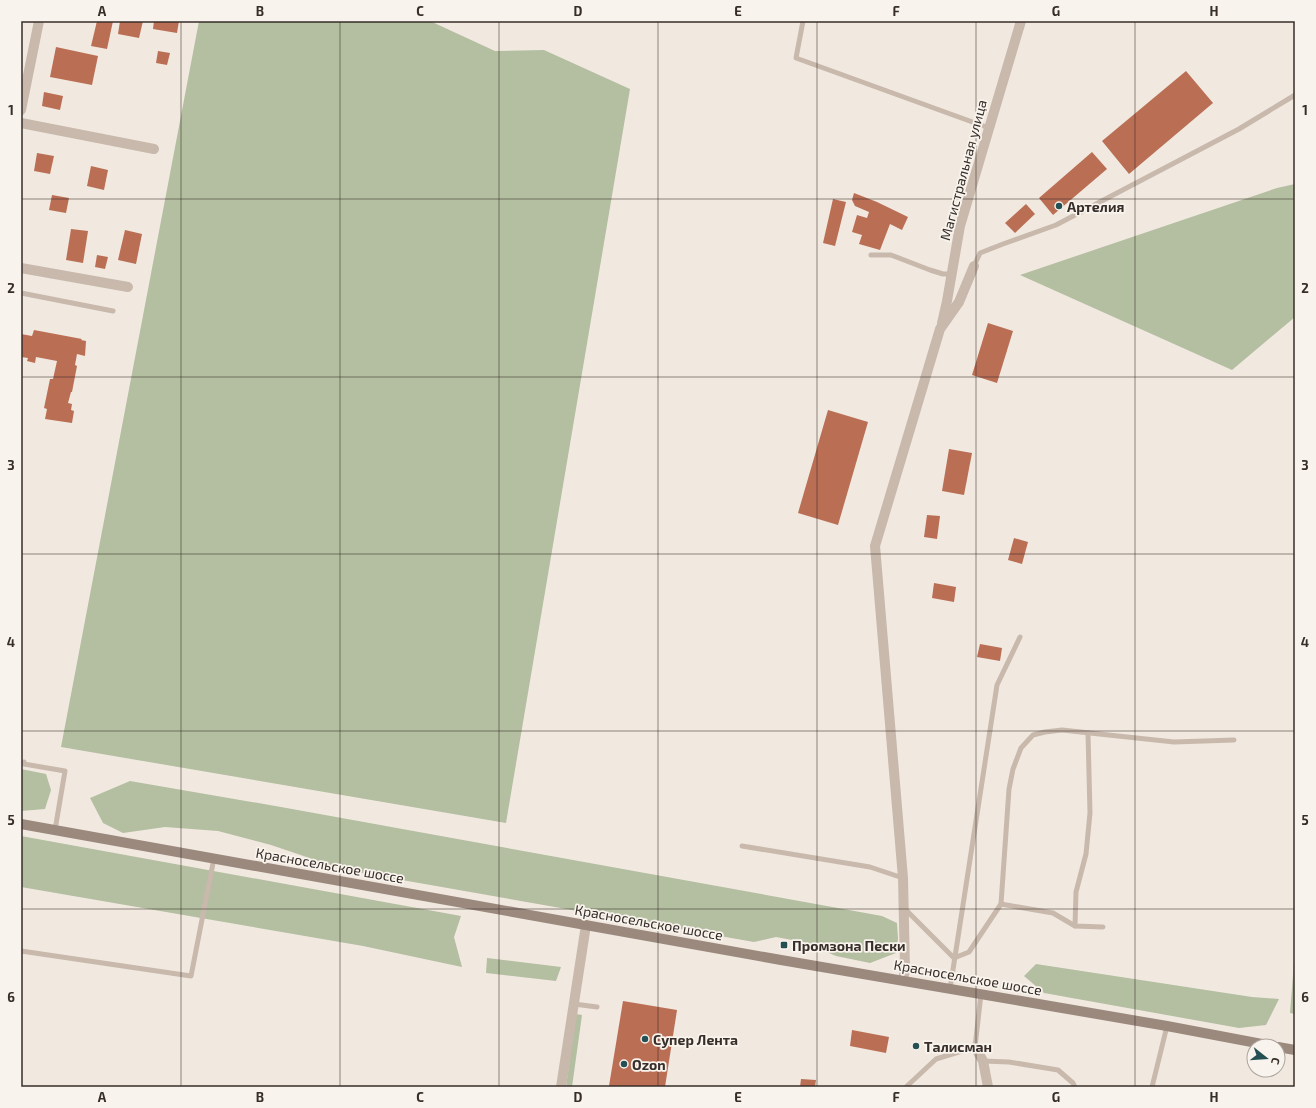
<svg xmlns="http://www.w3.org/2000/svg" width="1316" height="1108" font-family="'Exo 2',sans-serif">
	<rect width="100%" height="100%" fill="#f1e9e0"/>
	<g fill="#b4bea1">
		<polygon points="199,21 430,21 495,51 544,50 630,89 506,823 61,747"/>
		<polygon points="1295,184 1295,317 1232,370 1020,275 1277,188"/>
		<polygon points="21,769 46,774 51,790 45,809 21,811"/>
		<polygon points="130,781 281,807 882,916 897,923 898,939 896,953 870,963 836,956 803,942 776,937 754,942 345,870 271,845 218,831 165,827 123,833 103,823 90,798"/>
		<polygon points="21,836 461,916 454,937 462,967 363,946 21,887"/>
		<polygon points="1295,949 1295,1014 1290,1013"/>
		<polygon points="487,958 561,967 556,981 486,973"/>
		<polygon points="1036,964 1252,997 1279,999 1266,1025 1239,1028 1044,993 1024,976"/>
		<polygon points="576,1014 582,1015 572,1087 566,1087"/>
	</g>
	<g fill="#ba6e54">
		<polygon points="97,21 113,21 107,49 91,46"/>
		<polygon points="120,21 143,21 139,38 118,34"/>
		<polygon points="154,21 179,21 177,33 153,29"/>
		<polygon points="56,47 98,56 92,85 50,77"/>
		<polygon points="158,51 170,53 167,65 156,63"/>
		<polygon points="1186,71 1213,103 1129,174 1102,141"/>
		<polygon points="44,92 63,96 60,110 42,106"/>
		<polygon points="1092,152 1107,169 1053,215 1039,198"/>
		<polygon points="37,153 54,156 50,174 34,171"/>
		<polygon points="91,166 108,170 104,190 87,186"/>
		<polygon points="854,193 877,202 908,217 902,230 890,224 880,250 859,244 862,235 852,232 857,215 867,218 869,212 855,206 852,200"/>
		<polygon points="52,195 69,198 66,213 49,210"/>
		<polygon points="833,199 846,202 835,246 823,243"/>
		<polygon points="1026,204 1035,214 1015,233 1005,223"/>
		<polygon points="71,229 88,231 83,263 66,260"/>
		<polygon points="125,230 142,234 136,264 118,260"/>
		<polygon points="97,255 108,257 105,269 95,267"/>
		<polygon points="988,323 1013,331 997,383 972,375"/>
		<polygon points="34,330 82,339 81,340 86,341 85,356 77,354 75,365 77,366 72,392 71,392 68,403 72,404 71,410 74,411 72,423 45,419 47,409 44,408 50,379 53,379 57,361 36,357 35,363 27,361 28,358 21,357 21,334 32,336"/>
		<polygon points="828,410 868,422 838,525 798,513"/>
		<polygon points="949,449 972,453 964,495 942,491"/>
		<polygon points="927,515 940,516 937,539 924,537"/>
		<polygon points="1014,538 1028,542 1022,564 1008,560"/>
		<polygon points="934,583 956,587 954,602 932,598"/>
		<polygon points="980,644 1002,648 1000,661 977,657"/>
		<polygon points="623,1001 677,1010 665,1087 609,1086"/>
		<polygon points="852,1030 889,1037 886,1053 850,1046"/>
		<polygon points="801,1079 816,1080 815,1087 800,1087"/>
	</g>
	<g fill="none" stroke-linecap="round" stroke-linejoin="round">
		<g stroke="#c8b9ac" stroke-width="5">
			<polyline points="803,21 796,58 989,128"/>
			<polyline points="871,255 891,255 930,270 943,274 952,274"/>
			<polyline points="974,266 980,253 1003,244 1056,225 1239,129 1295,95"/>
			<polyline points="21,293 113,311"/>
			<polyline points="24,762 24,764 65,771 55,830"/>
			<polyline points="742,846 870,867 903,878"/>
			<polyline points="1001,904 1053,913 1075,926 1103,927"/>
			<polyline points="905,909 954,958 969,952 1001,904 1009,789 1013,769 1021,748 1033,735 1045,732 1062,730 1174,742 1234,740"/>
			<polyline points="1075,926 1076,892 1086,854 1090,813 1088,733"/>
			<polyline points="21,951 191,976 214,858"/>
			<polyline points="950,989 997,685 1020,637"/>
			<polyline points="574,1004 597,1007"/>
			<polyline points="983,1061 1009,1062 1058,1070 1073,1083 1075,1087"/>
			<polyline points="906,1087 936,1059 975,1047 981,994"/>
			<polyline points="1152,1087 1167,1026"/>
		</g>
		<g stroke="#c8b9ac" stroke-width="10">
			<polyline points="21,110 39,21"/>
			<polyline points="21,123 154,149"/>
			<polyline points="21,268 128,287"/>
			<polyline points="942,323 947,301 960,226 1021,21"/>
			<polyline points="903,980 905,969 903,878 875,546 940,329 959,302 974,266"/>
			<polyline points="975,1047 983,1061 988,1087"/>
			<polyline points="561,1087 586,925"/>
		</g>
		<g stroke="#9b897e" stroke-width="10">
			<polyline points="21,824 781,960 1167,1026 1273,1046"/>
			<polyline points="1278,1047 1295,1050"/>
		</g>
	</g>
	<path fill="none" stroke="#372e2a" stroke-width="1" stroke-opacity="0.55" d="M 181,21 L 181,1087M 340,21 L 340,1087M 499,21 L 499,1087M 658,21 L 658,1087M 817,21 L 817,1087M 976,21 L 976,1087M 1135,21 L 1135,1087M 21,199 L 1295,199M 21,377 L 1295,377M 21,554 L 1295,554M 21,731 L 1295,731M 21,909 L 1295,909"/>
	<g fill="#245054" stroke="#f8f3ec" stroke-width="1.5">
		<circle cx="1059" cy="206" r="4"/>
		<rect x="780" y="941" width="8" height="8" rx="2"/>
		<circle cx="645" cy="1039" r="4"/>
		<circle cx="916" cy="1046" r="4"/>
		<circle cx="624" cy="1064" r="4"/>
	</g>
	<g text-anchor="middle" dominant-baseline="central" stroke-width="3.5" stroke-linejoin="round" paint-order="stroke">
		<g font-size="14" fill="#372e2a" stroke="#f8f3ec">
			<text transform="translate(963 170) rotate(-75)">Магистральная улица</text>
			<text transform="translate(330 865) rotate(10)">Красносельское шоссе</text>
			<text transform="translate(649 922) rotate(10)">Красносельское шоссе</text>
			<text transform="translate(968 977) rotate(10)">Красносельское шоссе</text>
		</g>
		<g font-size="14" font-weight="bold" fill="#372e2a" stroke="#f8f3ec" text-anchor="start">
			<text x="1067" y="206">Артелия</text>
			<text x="792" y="945">Промзона Пески</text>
			<text x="653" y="1039">Супер Лента</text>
			<text x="924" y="1046">Талисман</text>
			<text x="632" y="1064">Ozon</text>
		</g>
	</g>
	<rect width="1316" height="1108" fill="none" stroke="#f8f3ec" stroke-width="44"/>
	<g transform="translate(1266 1058) rotate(107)"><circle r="19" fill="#f8f3ec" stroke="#aba49e"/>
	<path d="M0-3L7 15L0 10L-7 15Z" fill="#245054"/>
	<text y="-6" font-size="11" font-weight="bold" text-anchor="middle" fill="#372e2a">С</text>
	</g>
	<rect x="22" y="22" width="1272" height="1064" fill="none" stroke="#372e2a" stroke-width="1.5"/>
	<g font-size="13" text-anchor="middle" font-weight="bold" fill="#372e2a">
		<text x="102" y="16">A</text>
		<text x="260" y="16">B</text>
		<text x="420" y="16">C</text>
		<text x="578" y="16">D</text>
		<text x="738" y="16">E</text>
		<text x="896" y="16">F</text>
		<text x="1056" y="16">G</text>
		<text x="1214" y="16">H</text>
		<text x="11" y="115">1</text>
		<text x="1305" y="115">1</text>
		<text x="11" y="293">2</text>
		<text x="1305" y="293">2</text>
		<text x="11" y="470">3</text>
		<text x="1305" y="470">3</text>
		<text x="11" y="647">4</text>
		<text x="1305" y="647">4</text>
		<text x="11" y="825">5</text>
		<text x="1305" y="825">5</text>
		<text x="11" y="1002">6</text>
		<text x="1305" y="1002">6</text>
		<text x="102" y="1102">A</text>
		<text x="260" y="1102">B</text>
		<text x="420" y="1102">C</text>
		<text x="578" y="1102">D</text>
		<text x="738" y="1102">E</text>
		<text x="896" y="1102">F</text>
		<text x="1056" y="1102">G</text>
		<text x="1214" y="1102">H</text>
	</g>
</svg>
